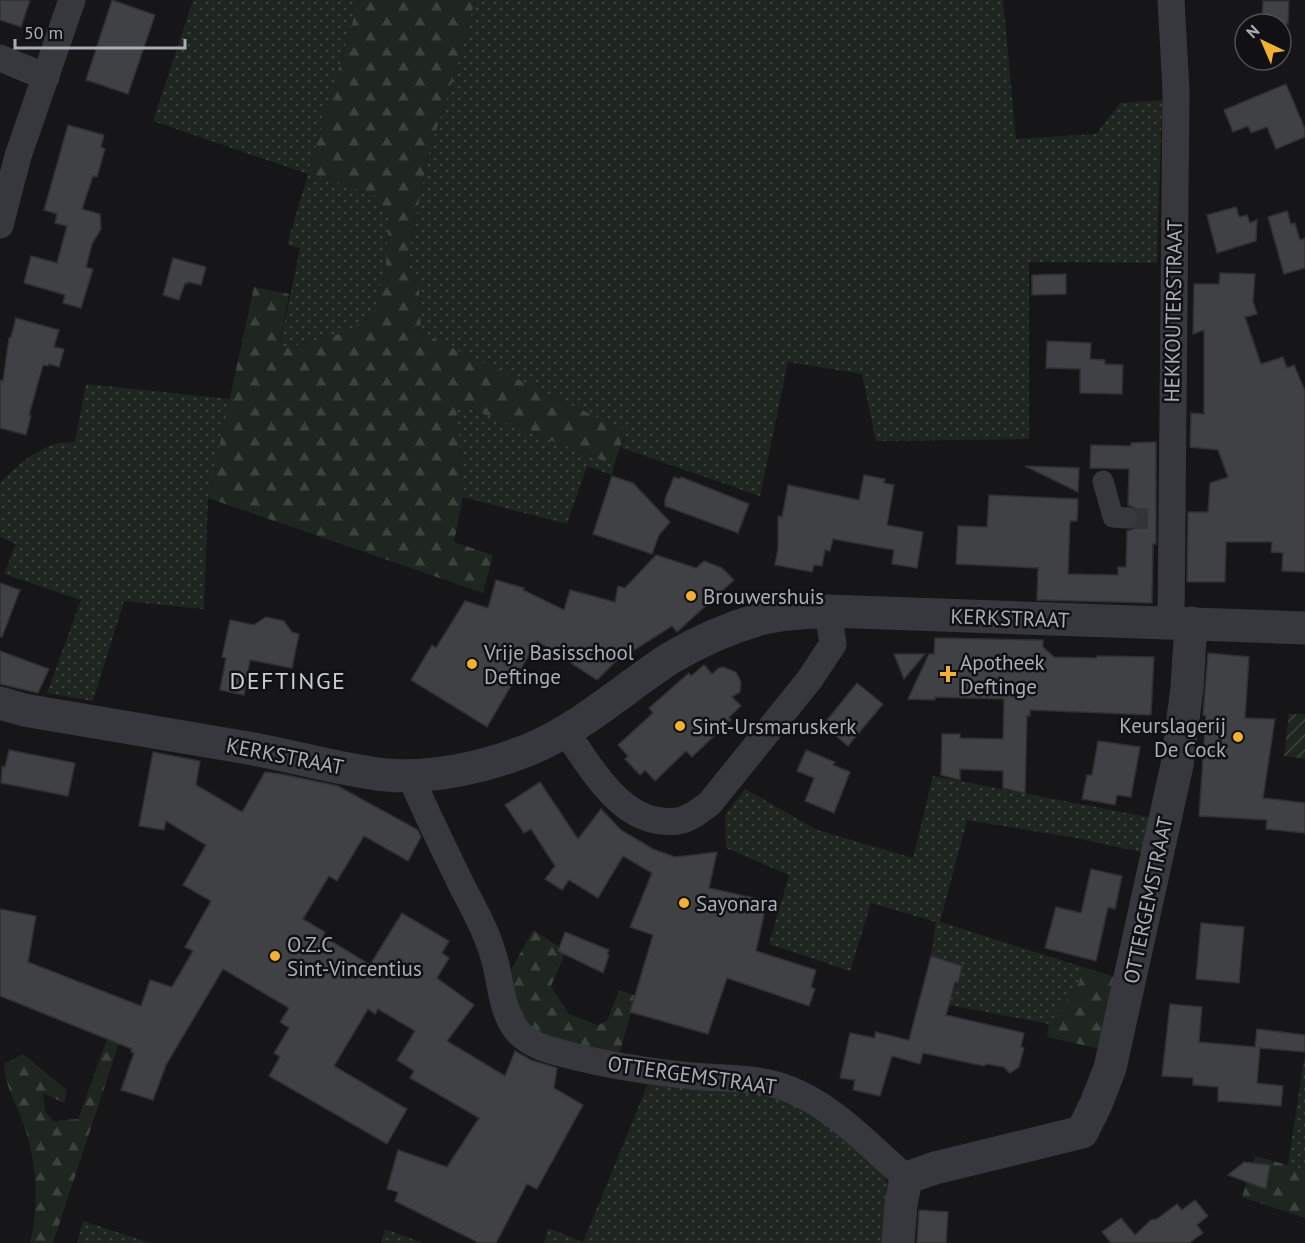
<svg xmlns="http://www.w3.org/2000/svg" width="1305" height="1243" font-family="'PT Sans',sans-serif">
	<defs>
		<pattern id="grass-dots" width="8" height="8" patternUnits="userSpaceOnUse" patternTransform="scale(1.5)"><rect width="8" height="8" fill="#1e261f"/><path d="M2 2h.1M6 6h.1" fill="none" stroke="#3c433d" stroke-width="1.8" stroke-linecap="round"/></pattern>
		<pattern id="forest-firs" width="22" height="20" patternUnits="userSpaceOnUse" patternTransform="scale(1.5)"><rect width="22" height="20" fill="#1e261f"/><path d="M5 1l3.5 6h-7zM16 11l3.5 6h-7z" fill="#3c433d"/></pattern>
		<pattern id="garden-furrows" width="10" height="10" patternUnits="userSpaceOnUse" patternTransform="scale(1.5)"><rect width="10" height="10" fill="#1e261f"/><path d="M-1 1l2-2M0 10L10 0M9 11l2-2" fill="none" stroke="#3c433d"/></pattern>
	</defs>
	<rect width="100%" height="100%" fill="#161618"/>
	<g fill="url(#grass-dots)">
		<polygon points="193,0 359,0 308,173 378,196 389,220 386,264 375,310 350,331 279,350 300,248 287,245 308,174 153,121"/>
		<polygon points="475,0 1003,0 1016,139 1096,134 1120,103 1162,100 1157,263 1029,262 1029,439 876,441 862,374 788,362 760,496 622,448 625,431 421,334 419,287 410,268 409,250 429,153 459,60"/>
		<path d="M 86,384 L 230,399 L 208,498 L 204,609 L 124,601 L 93,701 L 47,693 L 81,600 L 4,574 L 16,544 L 0,537 L 0,483 C 15,467 34,451 55,444 C 61,442 69,443 75,442 Z"/>
		<polygon points="456,403 614,465 612,475 587,466 567,524 463,497"/>
		<polygon points="933,776 1153,818 1141,852 1076,838 967,820 940,922 1083,967 1079,983 1049,1024 949,1005 962,967 931,956 936,922 871,903 850,971 769,944 789,875 726,848 725,815 745,789 817,830 913,858"/>
		<polygon points="1305,1054 1305,1170 1288,1165"/>
		<polygon points="650,1079 753,1091 808,1109 877,1166 888,1184 891,1198 887,1243 544,1243 548,1228 583,1242"/>
		<polygon points="83,1221 150,1243 77,1243"/>
		<polygon points="385,1229 423,1243 381,1243"/>
	</g>
	<g fill="url(#forest-firs)">
		<polygon points="359,0 475,0 459,60 429,153 409,250 410,268 419,287 421,333 626,431 614,465 456,403 463,497 454,542 493,555 483,593 208,498 254,287 289,294 279,350 350,331 375,310 386,264 389,220 378,196 308,173"/>
		<polygon points="533,930 566,951 551,986 569,1014 598,1025 607,1021 619,990 636,996 619,1055 540,1034 519,1019 511,970"/>
		<polygon points="1083,967 1115,977 1100,1049 1047,1037 1049,1024 1079,983"/>
		<path d="M 107,1039 L 119,1043 L 53,1243 L 30,1243 C 39,1208 37,1166 26,1131 C 19,1108 5,1088 4,1064 L 23,1054 L 67,1090 L 64,1103 L 43,1093 L 45,1111 L 53,1121 L 78,1119 Z"/>
		<polygon points="1255,1156 1305,1170 1305,1218 1242,1197"/>
	</g>
	<polygon fill="url(#garden-furrows)" points="1289,714 1305,714 1305,759 1284,756"/>
	<g fill="#404145" stroke="#303034" stroke-width="1.5">
		<polygon points="0,0 30,0 21,27 0,20"/>
		<polygon points="112,0 155,15 128,94 86,80"/>
		<polygon points="1263,1 1289,1 1288,24 1262,24"/>
		<polygon points="1286,84 1305,129 1305,137 1276,149 1267,127 1251,133 1248,126 1233,132 1224,110"/>
		<polygon points="68,125 104,135 101,147 105,149 97,177 93,176 82,209 100,214 101,229 92,244 86,267 93,269 81,308 63,303 65,295 24,283 31,256 57,263 67,226 55,223 57,214 44,210"/>
		<polygon points="1236,207 1239,217 1247,215 1250,223 1257,220 1256,241 1217,253 1207,215"/>
		<polygon points="1287,211 1291,224 1295,223 1300,240 1305,238 1305,268 1284,274 1268,217"/>
		<polygon points="173,258 206,267 201,285 188,282 187,284 185,283 179,300 163,295"/>
		<polygon points="1220,273 1255,274 1253,301 1257,314 1245,317 1261,364 1283,357 1287,368 1294,365 1305,391 1305,572 1282,571 1283,553 1271,552 1272,542 1226,542 1225,582 1187,582 1188,512 1208,512 1210,483 1228,477 1218,450 1190,447 1191,413 1204,414 1204,330 1193,334 1194,284 1219,284"/>
		<polygon points="1066,274 1066,294 1032,295 1032,275"/>
		<polygon points="16,318 59,330 54,347 64,349 59,367 49,364 48,366 43,365 29,415 31,416 26,435 0,428 0,380 3,381 9,338 11,337"/>
		<polygon points="1047,341 1091,343 1090,359 1105,360 1105,364 1123,365 1122,394 1080,393 1080,369 1046,368"/>
		<polygon points="1156,442 1156,544 1153,544 1152,603 1037,600 1038,568 956,564 958,526 987,527 989,495 1078,499 1077,521 1070,521 1068,574 1118,575 1118,567 1126,567 1127,531 1133,529 1138,525 1139,513 1135,508 1128,505 1129,469 1090,468 1091,445 1131,446 1131,443"/>
		<polygon points="1025,466 1079,468 1078,492"/>
		<polygon points="864,475 885,479 884,483 894,485 887,525 923,532 917,568 892,564 894,550 833,539 830,551 825,550 822,566 814,565 812,572 775,565 778,548 778,516 782,517 788,485 859,500"/>
		<polygon points="612,476 633,483 670,522 659,535 652,554 593,534"/>
		<polygon points="674,477 680,479 681,477 749,504 738,533 665,506 665,499"/>
		<polygon points="656,555 696,568 704,561 722,568 734,580 677,632 672,626 615,662 597,680 537,641 487,727 411,680 432,645 436,648 465,601 488,608 496,580 524,588 523,590 564,610 570,590 615,602 618,586 625,588"/>
		<polygon points="0,583 20,590 2,637 0,637"/>
		<polygon points="266,617 284,621 292,632 299,634 292,668 250,660 244,695 220,690 226,658 222,657 230,620 254,625"/>
		<polygon points="935,638 1043,640 1043,647 1054,657 1097,658 1097,656 1154,657 1151,715 1030,710 1030,716 1027,716 1025,793 1003,788 1003,771 960,769 960,780 941,775 942,734 960,734 960,738 1003,739 1004,699 935,697 935,700 908,699 929,654 934,654"/>
		<polygon points="0,651 49,669 38,693 0,684"/>
		<polygon points="1208,653 1249,657 1245,718 1275,719 1263,798 1305,803 1305,833 1266,829 1267,820 1199,816 1206,716 1203,715"/>
		<polygon points="894,654 925,654 904,679"/>
		<polygon points="704,665 712,674 719,668 723,667 736,672 741,682 740,692 732,697 741,706 729,717 731,720 692,757 686,751 655,781 645,770 640,775 625,759 628,756 618,745 653,713 649,708 689,673 691,676"/>
		<polygon points="857,683 883,704 848,746 823,725"/>
		<polygon points="1098,741 1140,747 1131,797 1117,795 1115,805 1082,799 1087,775 1092,775"/>
		<polygon points="9,750 75,763 68,796 1,783 2,766 5,767"/>
		<polygon points="806,750 835,762 833,765 850,772 834,813 805,801 814,778 797,771"/>
		<polygon points="153,752 200,761 196,785 242,812 265,772 281,774 338,786 418,830 421,837 408,861 364,836 337,881 329,876 303,919 325,932 323,936 370,965 402,913 449,941 442,953 449,958 437,978 474,1005 447,1041 505,1076 515,1051 531,1060 557,1068 554,1088 583,1105 537,1189 527,1184 496,1243 479,1243 395,1201 398,1192 387,1189 398,1150 447,1167 479,1118 410,1078 414,1071 397,1060 415,1031 378,1009 375,1014 368,1009 334,1066 407,1109 387,1144 269,1076 280,1057 274,1053 289,1028 280,1022 289,1008 223,969 166,1065 153,1100 121,1090 134,1053 131,1052 132,1049 0,996 0,909 36,916 28,962 141,1006 150,980 172,987 193,951 185,947 211,901 183,885 206,845 166,821 164,830 139,826"/>
		<polygon points="540,782 578,839 601,809 621,830 653,849 675,857 717,852 709,888 767,901 756,951 816,970 811,987 815,989 809,1006 727,978 708,1034 630,1012 653,935 630,927 652,873 623,856 598,898 569,880 562,890 545,879 555,866 531,829 524,833 505,805"/>
		<polygon points="1091,869 1122,876 1115,909 1108,907 1096,961 1045,948 1056,907 1081,913"/>
		<polygon points="1201,923 1244,927 1239,983 1196,979"/>
		<polygon points="565,932 609,950 607,954 609,955 603,973 558,951"/>
		<polygon points="931,956 962,966 958,983 955,982 946,1015 1024,1033 1021,1047 1024,1048 1019,1067 1010,1073 1004,1067 987,1064 984,1066 923,1053 920,1064 892,1056 880,1096 853,1090 855,1080 840,1078 850,1033 875,1038 875,1032 909,1040"/>
		<polygon points="1170,1004 1202,1007 1199,1042 1255,1047 1257,1029 1305,1035 1305,1052 1260,1048 1257,1083 1283,1086 1281,1106 1218,1101 1218,1087 1193,1085 1193,1078 1162,1076"/>
		<polygon points="1244,1162 1270,1165 1266,1189 1228,1175"/>
		<polygon points="1195,1200 1208,1216 1197,1225 1203,1233 1189,1243 1111,1243 1102,1232 1121,1218 1135,1235 1151,1220 1157,1219 1177,1204 1182,1210"/>
		<polygon points="919,1210 948,1212 946,1243 917,1243"/>
	</g>
	<g fill="none" stroke-linecap="round" stroke-linejoin="round">
		<polyline stroke="#333438" stroke-width="21" stroke-dasharray="21 10" stroke-linecap="butt" points="1127,518 1156,519"/>
		<polyline stroke="#37383d" stroke-width="21" points="1103,481 1113,517 1127,518"/>
		<g stroke="#37383d" stroke-width="27">
			<polyline points="1171,0 1176,90 1171,623"/>
			<polyline points="0,58 46,77"/>
			<polyline points="0,225 18,156 72,0"/>
			<path d="M 565,731 C 593,769 622,828 678,821 C 690,819 701,810 710,803 L 810,679 L 833,644 L 828,611"/>
			<path d="M 410,775 C 426,813 444,849 462,886 C 476,913 489,936 496,965 C 501,987 503,1016 519,1033 C 533,1047 553,1051 572,1056 C 612,1066 652,1072 693,1076 C 722,1079 755,1077 783,1087 C 829,1102 870,1146 906,1178"/>
		</g>
		<g stroke="#37383d" stroke-width="33">
			<path d="M 0,703 L 24,710 C 98,723 173,735 248,748 C 294,756 339,770 386,775 C 433,779 485,767 528,750 C 580,729 623,689 669,659 C 697,642 729,628 760,619 C 782,613 806,613 828,611 L 1305,628"/>
			<polyline points="898,1243 901,1205 906,1178 935,1168 1082,1132 1096,1104 1110,1068 1177,765 1187,688 1191,623"/>
		</g>
	</g>
	<g fill="#f2b134" stroke="#111113" stroke-width="2">
		<circle cx="691" cy="596" r="6"/>
		<circle cx="472" cy="664" r="6"/>
		<path d="M945 665h6v6h6v6h-6v6h-6v-6h-6v-6h6z"/>
		<circle cx="680" cy="726" r="6"/>
		<circle cx="1238" cy="737" r="6"/>
		<circle cx="684" cy="903" r="6"/>
		<circle cx="275" cy="956" r="6"/>
	</g>
	<g text-anchor="middle" dominant-baseline="central" stroke-width="5" stroke-linejoin="round" paint-order="stroke">
		<g font-size="21" fill="#a8adb8" stroke="#111113">
			<text transform="translate(1173 311) rotate(-89)">HEKKOUTERSTRAAT</text>
			<text transform="translate(1010 618) rotate(2)">KERKSTRAAT</text>
			<text transform="translate(285 756) rotate(11)">KERKSTRAAT</text>
			<text transform="translate(1148 900) rotate(-78)">OTTERGEMSTRAAT</text>
			<text transform="translate(692 1075) rotate(8)">OTTERGEMSTRAAT</text>
		</g>
		<g font-size="21" fill="#a8adb8" stroke="#111113" text-anchor="start">
			<text x="703" y="596">Brouwershuis</text>
			<text x="484" y="652">Vrije Basisschool<tspan x="484" dy="24">Deftinge</tspan></text>
			<text x="960" y="662">Apotheek<tspan x="960" dy="24">Deftinge</tspan></text>
			<text x="1226" y="725" text-anchor="end">Keurslagerij<tspan x="1226" dy="24">De Cock</tspan></text>
			<text x="692" y="726">Sint-Ursmaruskerk</text>
			<text x="696" y="903">Sayonara</text>
			<text x="287" y="944">O.Z.C<tspan x="287" dy="24">Sint-Vincentius</tspan></text>
		</g>
		<g font-size="24" letter-spacing="1.5" fill="#c9ccd4" stroke="#111113">
			<text x="288" y="680">DEFTINGE</text>
		</g>
	</g>
	<g transform="translate(1263 42) rotate(316)"><circle r="28" fill="#111113" stroke="#4d4f55" stroke-width="1.5"/>
	<path d="M0-4.5L10 22L0 15L-10 22Z" fill="#f2b134"/>
	<text y="-9" font-size="16" font-weight="bold" text-anchor="middle" fill="#a8adb8">N</text>
	</g>
	<path d="M15 39v9h170v-9" fill="none" stroke="#a8adb8" stroke-width="3"/>
	<text x="24" y="39" font-size="18" fill="#a8adb8" stroke="#111113" stroke-width="4.5" paint-order="stroke">50 m</text>
</svg>
